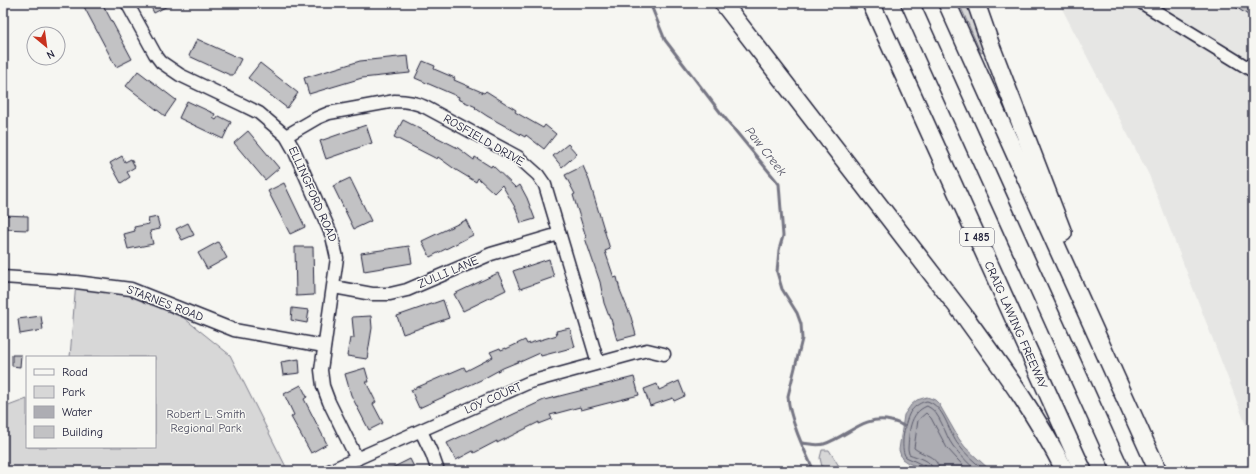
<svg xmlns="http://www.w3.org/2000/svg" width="1256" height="474" font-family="'Comic Neue',sans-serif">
	<rect width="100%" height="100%" fill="#f6f6f2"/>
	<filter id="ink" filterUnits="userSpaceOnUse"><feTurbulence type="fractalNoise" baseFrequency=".025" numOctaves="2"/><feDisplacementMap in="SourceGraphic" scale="8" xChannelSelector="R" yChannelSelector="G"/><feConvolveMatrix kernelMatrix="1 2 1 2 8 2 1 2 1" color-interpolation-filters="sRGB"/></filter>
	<g filter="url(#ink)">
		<polygon fill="#e6e6e4" points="1059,3 1253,3 1253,443 1149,175"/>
		<g fill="#d7d7d7" stroke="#7c7c89">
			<polygon points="959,3 971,3 986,51 981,53"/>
			<polygon points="76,282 164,302 230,355 288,471 3,471 3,408 27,399 27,447 155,447 155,357 70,357"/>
			<polygon points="822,450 829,450 842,471 823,471 820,458"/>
		</g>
		<polygon fill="#adadb3" stroke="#757583" points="927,397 935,400 939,404 959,439 965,447 991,471 928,471 908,463 902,459 899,450 904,415 911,405 917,400"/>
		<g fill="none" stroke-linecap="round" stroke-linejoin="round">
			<g stroke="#5a5a6b" stroke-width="1">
				<path d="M 928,471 L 925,466 L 906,457 C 899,449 905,419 911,411 C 915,406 921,402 927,401 C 944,406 948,430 957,443 C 965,454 975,462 985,471"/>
				<path d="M 933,471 C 932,459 918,458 909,454 L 908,449 C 909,433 909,413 927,406 C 941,412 944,434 953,446 C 960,455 968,463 977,471"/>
				<path d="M 939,471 C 938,455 924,456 914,448 L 918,420 L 926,413 L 931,418 L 947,448 L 968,471"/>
			</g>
			<g stroke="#757583" stroke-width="3">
				<path d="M 650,3 L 665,40 L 720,112 L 779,184 L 783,236 L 779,250 L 777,272 L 782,289 L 797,313 L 801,324 L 802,339 L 788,396 C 789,418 804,450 814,471"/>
				<path d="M 802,443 C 809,444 817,446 824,444 C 847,437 864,414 891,421 C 896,422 901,424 905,427"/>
			</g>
		</g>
		<g fill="#c2c2c4" stroke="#22223b">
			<polygon points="82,3 102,3 132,59 116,67"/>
			<polygon points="149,3 173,3 154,13"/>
			<polygon points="1229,3 1253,3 1253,18"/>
			<polygon points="197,39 241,59 233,75 230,75 189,56"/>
			<polygon points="408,56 410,73 362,78 309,94 304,78 360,61"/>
			<polygon points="423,61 435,66 434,69 455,78 454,80 484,93 486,91 516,110 515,112 543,128 545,125 556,134 544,149 526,135 525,137 487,116 475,108 476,107 458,99 459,97 415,78"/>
			<polygon points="260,63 298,93 287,108 248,78"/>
			<polygon points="138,71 176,100 165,116 126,86"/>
			<polygon points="187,101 215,114 213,118 216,120 219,116 231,122 223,139 179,118"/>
			<polygon points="403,120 458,148 474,160 475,157 491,167 492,165 516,188 520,185 527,198 535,219 521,223 516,209 502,185 494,193 478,178 476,182 456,170 438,157 437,159 394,137"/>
			<polygon points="366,125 372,143 326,159 320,141"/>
			<polygon points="248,131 279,168 265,180 234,143"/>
			<polygon points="568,144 577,154 562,167 553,156"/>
			<polygon points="122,156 125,162 131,159 135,167 127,172 130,177 121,183 110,163"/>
			<polygon points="583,166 589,180 610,249 605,251 614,278 617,277 620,290 631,317 636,335 617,340 611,319 610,319 604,303 600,282 585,238 586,237 573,195 575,194 565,175"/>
			<polygon points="350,178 371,221 354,229 333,186"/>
			<polygon points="284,183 305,227 290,234 268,191"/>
			<polygon points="3,215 28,216 28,230 3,229"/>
			<polygon points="157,217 160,229 150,231 153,244 128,249 124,234 135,231 134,227 149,224 148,219"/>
			<polygon points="466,220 473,235 430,257 422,241"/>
			<polygon points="188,223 194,235 182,240 176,229"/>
			<polygon points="218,242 227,258 207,269 198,253"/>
			<polygon points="409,246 412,263 364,271 361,253"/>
			<polygon points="295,247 313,247 314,295 296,296"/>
			<polygon points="549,259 554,277 520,289 513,271"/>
			<polygon points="498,273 506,290 463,311 454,294"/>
			<polygon points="443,300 449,318 403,334 397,316"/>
			<polygon points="292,308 309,310 307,323 291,320"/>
			<polygon points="41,316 43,330 20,334 18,319"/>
			<polygon points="371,316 372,328 367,359 347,356 350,338 354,338 352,317"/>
			<polygon points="570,328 575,347 541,356 540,353 520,362 520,361 503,368 481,380 419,408 411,390 464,367 466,371 493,357 490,352 500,348 501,350 506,348 506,349 525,340 527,344 557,335 556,331"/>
			<polygon points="12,355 21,355 20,367 12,366"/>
			<polygon points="299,359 300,373 283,375 281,362"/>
			<polygon points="365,368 369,382 366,382 376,402 373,404 383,423 369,430 351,395 345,374"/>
			<polygon points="634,377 639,395 581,410 580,407 550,415 552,419 539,424 539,422 497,443 497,441 474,453 473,451 456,460 447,443 481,427 482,428 500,419 501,420 544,400"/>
			<polygon points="679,381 685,396 674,401 673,398 650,406 644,389 657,384 659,390"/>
			<polygon points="301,385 307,397 304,399 327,444 311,453 291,417 294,415 284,394"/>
			<polygon points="410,459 416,471 386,471"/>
		</g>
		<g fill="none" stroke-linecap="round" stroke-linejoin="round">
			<g stroke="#22223b" stroke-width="15">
				<g id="minor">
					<polyline points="127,3 155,54 161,62 180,75 243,105 259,113 286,136 294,150 332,236 337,258 321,370 323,386 329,402 357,459"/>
					<polyline points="1142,3 1253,71"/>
					<path d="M 286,136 L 317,118 L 329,113 L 395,101 C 406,101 415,102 425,107 L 518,157 L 538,175 L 545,185 L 598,363"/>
					<polyline points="3,277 76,282 131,289 234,330 324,346"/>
					<polyline points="334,287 372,294 390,294 407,290 491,254 559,234"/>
					<polyline points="421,431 432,454 438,471"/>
					<polyline points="329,471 530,382 647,350 664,354"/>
				</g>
			</g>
			<g stroke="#22223b" stroke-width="20">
				<g id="highway">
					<path d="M 723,3 L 963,314 C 1000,365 1037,415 1065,471"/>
					<polyline points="871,3 1083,471"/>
					<polyline points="910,3 1121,471"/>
					<polyline points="947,3 1158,471"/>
					<polyline points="976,3 991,46 1063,233"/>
				</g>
			</g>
			<use href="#minor" stroke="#f6f6f2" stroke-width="12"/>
			<use href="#highway" stroke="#f6f6f2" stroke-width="17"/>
		</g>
	</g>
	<g text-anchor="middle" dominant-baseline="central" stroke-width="3" stroke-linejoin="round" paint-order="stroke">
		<rect fill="#f6f6f2" stroke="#626272" stroke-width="1" x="960" y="228" width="34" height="18" rx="3"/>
		<g font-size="11" font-weight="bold" fill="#22223b">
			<text x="977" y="237">I 485</text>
		</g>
		<g font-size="12" fill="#22223b" stroke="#f6f6f2">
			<text transform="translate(484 140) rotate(30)">ROSFIELD DRIVE</text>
			<text transform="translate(313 194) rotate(66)">ELLINGFORD ROAD</text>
			<text transform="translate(448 272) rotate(-23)">ZULLI LANE</text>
			<text transform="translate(165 303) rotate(21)">STARNES ROAD</text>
			<text transform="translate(1016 325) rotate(66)">CRAIG LAWING FREEWAY</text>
			<text transform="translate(493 398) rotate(-24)">LOY COURT</text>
		</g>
		<g font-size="12" fill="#4f4f62" stroke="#f6f6f2">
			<text x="206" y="414">Robert L. Smith<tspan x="206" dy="14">Regional Park</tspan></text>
		</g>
		<g font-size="13" font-style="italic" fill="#535365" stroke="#f6f6f2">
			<text transform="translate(766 151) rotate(52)">Paw Creek</text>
		</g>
	</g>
	<rect width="1256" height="474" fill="none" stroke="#f6f6f2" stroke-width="16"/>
	<rect x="8" y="8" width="1240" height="458" fill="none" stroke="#22223b" stroke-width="1.5" filter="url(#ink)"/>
	<rect x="26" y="356" width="130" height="92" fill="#f6f6f2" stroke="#a1a1a9"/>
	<rect x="34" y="369" width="20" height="6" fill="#f6f6f2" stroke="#a1a1a9"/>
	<text x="62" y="376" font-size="12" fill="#22223b">Road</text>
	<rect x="34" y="386" width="20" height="12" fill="#d7d7d7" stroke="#a1a1a9"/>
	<text x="62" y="396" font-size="12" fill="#22223b">Park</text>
	<rect x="34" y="406" width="20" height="12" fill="#adadb3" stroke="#a1a1a9"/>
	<text x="62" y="416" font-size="12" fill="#22223b">Water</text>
	<rect x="34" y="426" width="20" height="12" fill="#c2c2c4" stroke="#a1a1a9"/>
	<text x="62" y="436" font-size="12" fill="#22223b">Building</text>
	<g transform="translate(46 46) rotate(151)"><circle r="19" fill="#f6f6f2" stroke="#a1a1a9"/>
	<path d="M0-3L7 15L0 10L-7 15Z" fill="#c8321e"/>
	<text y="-6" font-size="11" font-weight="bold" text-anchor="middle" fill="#22223b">N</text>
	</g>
</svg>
